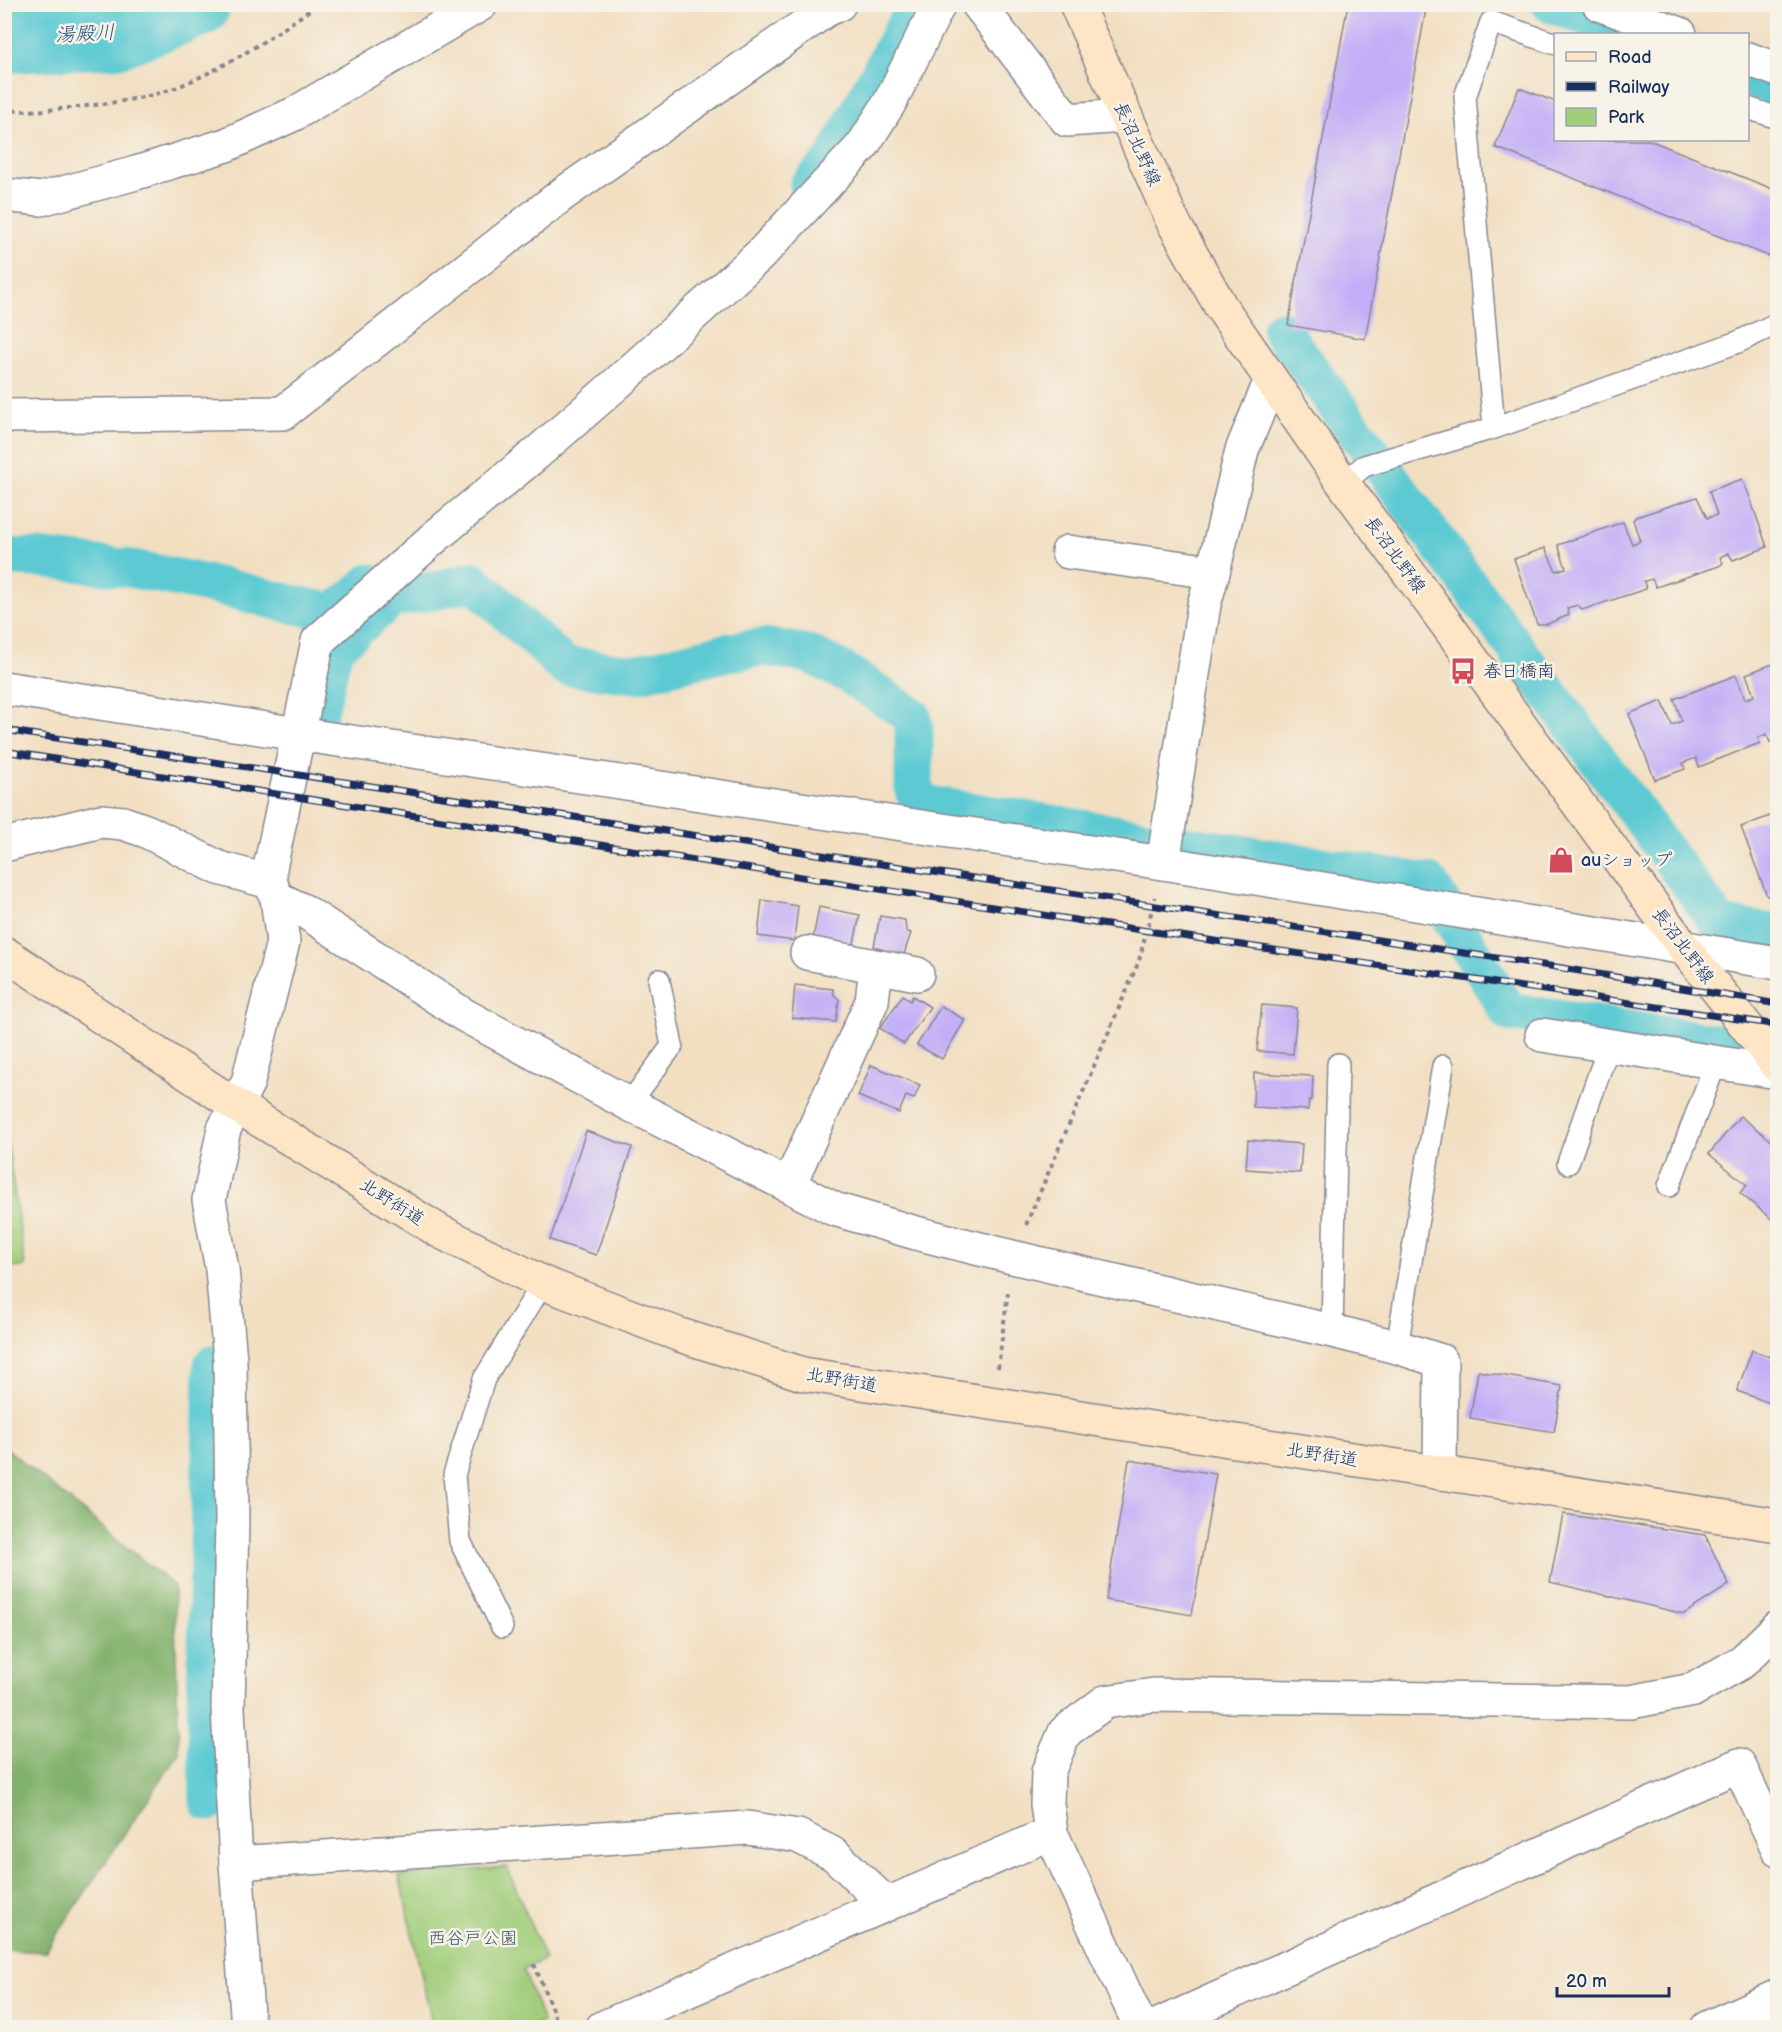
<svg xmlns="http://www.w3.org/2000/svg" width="1782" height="2032" font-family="'Balsamiq Sans','Klee One',sans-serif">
	<rect width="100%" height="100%" fill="#f7f3e8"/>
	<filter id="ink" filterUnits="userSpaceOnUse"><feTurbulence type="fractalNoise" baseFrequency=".0167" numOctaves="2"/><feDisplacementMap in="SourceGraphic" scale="12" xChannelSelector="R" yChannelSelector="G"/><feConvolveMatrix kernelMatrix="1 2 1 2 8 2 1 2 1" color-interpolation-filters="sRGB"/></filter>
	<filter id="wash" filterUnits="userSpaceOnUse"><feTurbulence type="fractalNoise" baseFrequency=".008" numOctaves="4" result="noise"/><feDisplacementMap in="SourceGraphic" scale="24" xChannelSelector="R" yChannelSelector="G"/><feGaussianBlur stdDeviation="1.35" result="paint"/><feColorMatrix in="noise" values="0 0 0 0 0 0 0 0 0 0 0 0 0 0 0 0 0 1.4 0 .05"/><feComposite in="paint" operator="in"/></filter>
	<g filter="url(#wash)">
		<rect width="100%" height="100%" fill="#f2dfc2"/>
		<g fill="#a2ce7b" stroke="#5e7e6c" stroke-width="1.5">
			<polygon points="4,1120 25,1266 5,1269 4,1269"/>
			<polygon points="507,1867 545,1959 523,1969 543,2022 529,2027 433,2027 399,1875"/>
		</g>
		<polygon fill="#81b16b" stroke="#4e7064" stroke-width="1.5" points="5,1447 174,1586 179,1753 45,1952 5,1950"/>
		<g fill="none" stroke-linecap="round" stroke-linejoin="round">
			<g stroke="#5dcad3" stroke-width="39">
				<polyline points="1551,4 1633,34"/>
				<polyline points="1748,77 1778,88"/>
				<polyline points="809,185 833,161 908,20"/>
				<polyline points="1281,330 1720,925 1778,934"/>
				<polyline points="4,557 38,558 134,569 223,587 290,604 331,612 345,605 370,583"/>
				<polyline points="319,711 334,648 392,598 438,590 473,581 565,666 636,674 724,653 764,647 809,654 845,672 912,716 914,727 914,791 923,804 1429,883 1509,1012 1778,1052"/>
				<polyline points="209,1802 206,1694 213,1365"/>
			</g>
			<polyline stroke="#5dcad3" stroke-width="68" points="4,38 11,39 118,34 197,4"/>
		</g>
		<g id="blocks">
			<g fill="#c2aef7">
				<polygon points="1348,4 1427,4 1365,339 1288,325"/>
				<polygon points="1519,88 1556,102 1556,140 1649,140 1778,191 1778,260 1495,147"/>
				<polygon points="1742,479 1749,495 1767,547 1733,560 1728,553 1720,557 1723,563 1719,566 1656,587 1652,579 1644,581 1646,589 1582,610 1578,605 1567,608 1569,615 1547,624 1537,624 1514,559 1545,548 1556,571 1566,568 1558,545 1623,522 1632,544 1640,541 1633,520 1636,517 1697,497 1707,518 1717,515 1709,491"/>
				<polygon points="1778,662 1778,739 1770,742 1766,734 1758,738 1760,743 1699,767 1696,758 1683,763 1685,769 1655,780 1629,714 1662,701 1672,725 1682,721 1674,699 1736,675 1745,699 1754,696 1746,674"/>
				<polygon points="1775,814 1778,821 1778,892 1767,896 1741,827"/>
				<polygon points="762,900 798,906 794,941 758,936"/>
				<polygon points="819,907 860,915 853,948 813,939"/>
				<polygon points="880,916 905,920 906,931 911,933 902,960 883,957 882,949 874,946"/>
				<polygon points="795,985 833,989 834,995 839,999 836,1022 792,1018"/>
				<polygon points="903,995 910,1001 913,996 930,1007 904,1044 880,1028"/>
				<polygon points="1262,1005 1297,1008 1293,1054 1257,1051"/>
				<polygon points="941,1006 965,1020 942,1059 917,1045"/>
				<polygon points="871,1065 920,1085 914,1099 906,1096 899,1113 858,1096"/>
				<polygon points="1254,1073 1313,1076 1312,1100 1309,1100 1308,1110 1253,1107"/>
				<polygon points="1740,1116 1778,1146 1778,1217 1774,1221 1740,1193 1747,1185 1709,1154"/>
				<polygon points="586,1131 632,1147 596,1255 550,1240"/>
				<polygon points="1248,1140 1302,1144 1300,1173 1246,1169"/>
				<polygon points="1752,1350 1778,1360 1778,1406 1737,1391"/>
				<polygon points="1478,1371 1562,1386 1554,1432 1470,1418"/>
				<polygon points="1129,1460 1216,1474 1192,1615 1106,1600"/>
				<polygon points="1563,1514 1705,1535 1729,1585 1684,1614 1550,1582"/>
			</g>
		</g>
	</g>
	<g filter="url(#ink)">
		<use href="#blocks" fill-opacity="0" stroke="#868790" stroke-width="1.5"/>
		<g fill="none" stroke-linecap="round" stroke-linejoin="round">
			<g stroke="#868790" stroke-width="24">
				<g id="service">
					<polyline points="1748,108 1778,118"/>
					<polyline points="1494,428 1738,342 1778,323"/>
					<polyline points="1343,483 1364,466 1494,428 1465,97 1491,22 1556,44"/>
					<polyline points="629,1104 672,1046 659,980"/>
					<polyline points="1568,1163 1609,1045"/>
					<polyline points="1669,1186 1716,1062"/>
					<polyline points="1332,1331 1338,1064"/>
					<polyline points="1397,1347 1443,1066"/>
					<polyline points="502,1627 460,1541 454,1475 484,1379 543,1283"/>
				</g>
			</g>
			<g stroke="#868790" stroke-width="36">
				<g id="minor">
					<polyline points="978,4 1067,120 1124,116"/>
					<polyline points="1599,4 1680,34"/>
					<polyline points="1748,59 1778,70"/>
					<polyline points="4,195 41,199 136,173 226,145 294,114 481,4"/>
					<polyline points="4,416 283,413 563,194 826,10 839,4"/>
					<polyline points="1068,552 1213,572"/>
					<polyline points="4,688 298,734 1163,863 1778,963"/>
					<polyline points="4,845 101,821 123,823 146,831 219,868 270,882"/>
					<polyline points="1163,863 1204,605 1213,572 1242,450 1271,380"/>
					<polyline points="277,898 304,911 464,1015 629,1104 834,1209 916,1233 1012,1257 1332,1331 1397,1347 1441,1361 1440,1473"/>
					<polyline points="807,953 917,974"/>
					<polyline points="1542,1035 1778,1072"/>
					<polyline points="789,1185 872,1001 876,967"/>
					<polyline points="236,1863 248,2028"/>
					<polyline points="886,1904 835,1855 798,1836 748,1828 236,1863 228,1708 232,1521 230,1360 222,1269 209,1200 224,1129 248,1082 283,942 277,898 270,882 270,868 318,641 436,536 537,453 614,386 760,255 863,145 890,102 939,4"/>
					<polyline points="602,2028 1051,1833"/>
					<polyline points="1141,2028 1051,1833 1047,1804 1048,1772 1065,1732 1105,1702 1154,1695 1631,1702 1693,1690 1742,1662 1778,1627"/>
					<polyline points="1152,2028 1739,1765 1778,1849"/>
					<polyline points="1707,2028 1778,1996"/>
				</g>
			</g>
			<g stroke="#868790" stroke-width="36">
				<g id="secondary">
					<polyline points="1076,4 1172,220 1221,307 1343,483 1684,948 1778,1066"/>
					<polyline points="4,953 237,1106 439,1231 543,1283 680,1335 803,1374 1778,1525"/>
				</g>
			</g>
			<g stroke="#868790" stroke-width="4" stroke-dasharray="4.5 4.5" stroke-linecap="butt">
				<path d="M 4,110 C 29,112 53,110 77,107 C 106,104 144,99 172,89 C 224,69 273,37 318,4"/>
				<polyline points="1026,1225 1139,961 1155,897"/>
				<polyline points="998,1368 1008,1292"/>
				<polyline points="534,1964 559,2027 558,2028"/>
			</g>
			<use href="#service" stroke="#fff" stroke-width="21"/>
			<use href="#minor" stroke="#fff" stroke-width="33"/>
			<use href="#secondary" stroke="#fde5c5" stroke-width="33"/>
			<g stroke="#1b2f5e" stroke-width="7">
				<g id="rail">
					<polyline points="4,730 1556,967 1778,1004"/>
					<polyline points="4,751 1101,924 1778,1025"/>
				</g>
			</g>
			<use href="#rail" stroke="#f7f3e8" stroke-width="4.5" stroke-dasharray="14" stroke-linecap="butt"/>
		</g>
	</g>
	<defs>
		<g id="bus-bare" transform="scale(2.07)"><path d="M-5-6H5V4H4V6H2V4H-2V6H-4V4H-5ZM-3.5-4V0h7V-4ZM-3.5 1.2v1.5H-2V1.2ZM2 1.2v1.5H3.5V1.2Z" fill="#d1495b" stroke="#f7f3e8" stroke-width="2.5" paint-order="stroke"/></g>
		<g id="shop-bare" transform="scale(2.07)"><path d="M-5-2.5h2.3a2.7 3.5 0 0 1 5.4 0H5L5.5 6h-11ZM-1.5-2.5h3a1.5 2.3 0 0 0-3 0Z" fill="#d1495b" stroke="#f7f3e8" stroke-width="2.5" paint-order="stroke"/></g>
	</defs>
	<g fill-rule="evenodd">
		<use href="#bus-bare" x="1463" y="671"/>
		<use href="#shop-bare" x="1561" y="860"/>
	</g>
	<g text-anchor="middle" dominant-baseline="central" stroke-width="5" stroke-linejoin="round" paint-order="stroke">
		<g font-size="18" fill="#1b2f5e" stroke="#f7f3e8">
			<text transform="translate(1137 144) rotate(66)">長沼北野線</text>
			<text transform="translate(1395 555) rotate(54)">長沼北野線</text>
			<text transform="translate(1683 946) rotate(53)">長沼北野線</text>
			<text transform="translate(392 1202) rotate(32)">北野街道</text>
			<text transform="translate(842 1380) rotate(10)">北野街道</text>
			<text transform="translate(1322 1455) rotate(9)">北野街道</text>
		</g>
		<g font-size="18" fill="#1b2f5e" stroke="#f7f3e8" text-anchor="start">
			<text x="1483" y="671">春日橋南</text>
			<text x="1581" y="860">auショップ</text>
		</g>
		<g font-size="18" fill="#3d5765" stroke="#f7f3e8">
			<text x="473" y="1938">西谷戸公園</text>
		</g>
		<g font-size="20" font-style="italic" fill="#2c567b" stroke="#f7f3e8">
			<text transform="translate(85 34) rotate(-3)">湯殿川</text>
		</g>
	</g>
	<rect width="1782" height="2032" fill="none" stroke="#f7f3e8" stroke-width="24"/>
	<rect x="1554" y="33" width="195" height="108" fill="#f7f3e8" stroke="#9fa5b1" stroke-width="1.5"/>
	<rect x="1566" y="52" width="30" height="9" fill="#fde5c5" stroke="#9fa5b1" stroke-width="1.5"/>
	<text x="1608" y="63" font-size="18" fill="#1b2f5e">Road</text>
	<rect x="1566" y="82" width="30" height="9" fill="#1b2f5e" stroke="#9fa5b1" stroke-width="1.5"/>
	<text x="1608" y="93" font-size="18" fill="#1b2f5e">Railway</text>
	<rect x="1566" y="108" width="30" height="18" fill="#a2ce7b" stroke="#9fa5b1" stroke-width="1.5"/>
	<text x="1608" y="123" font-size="18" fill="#1b2f5e">Park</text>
	<path d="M1557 1987v9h112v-9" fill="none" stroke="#1b2f5e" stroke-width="3"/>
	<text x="1566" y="1987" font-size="18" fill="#1b2f5e" stroke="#f7f3e8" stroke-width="4.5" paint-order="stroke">20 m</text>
</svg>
